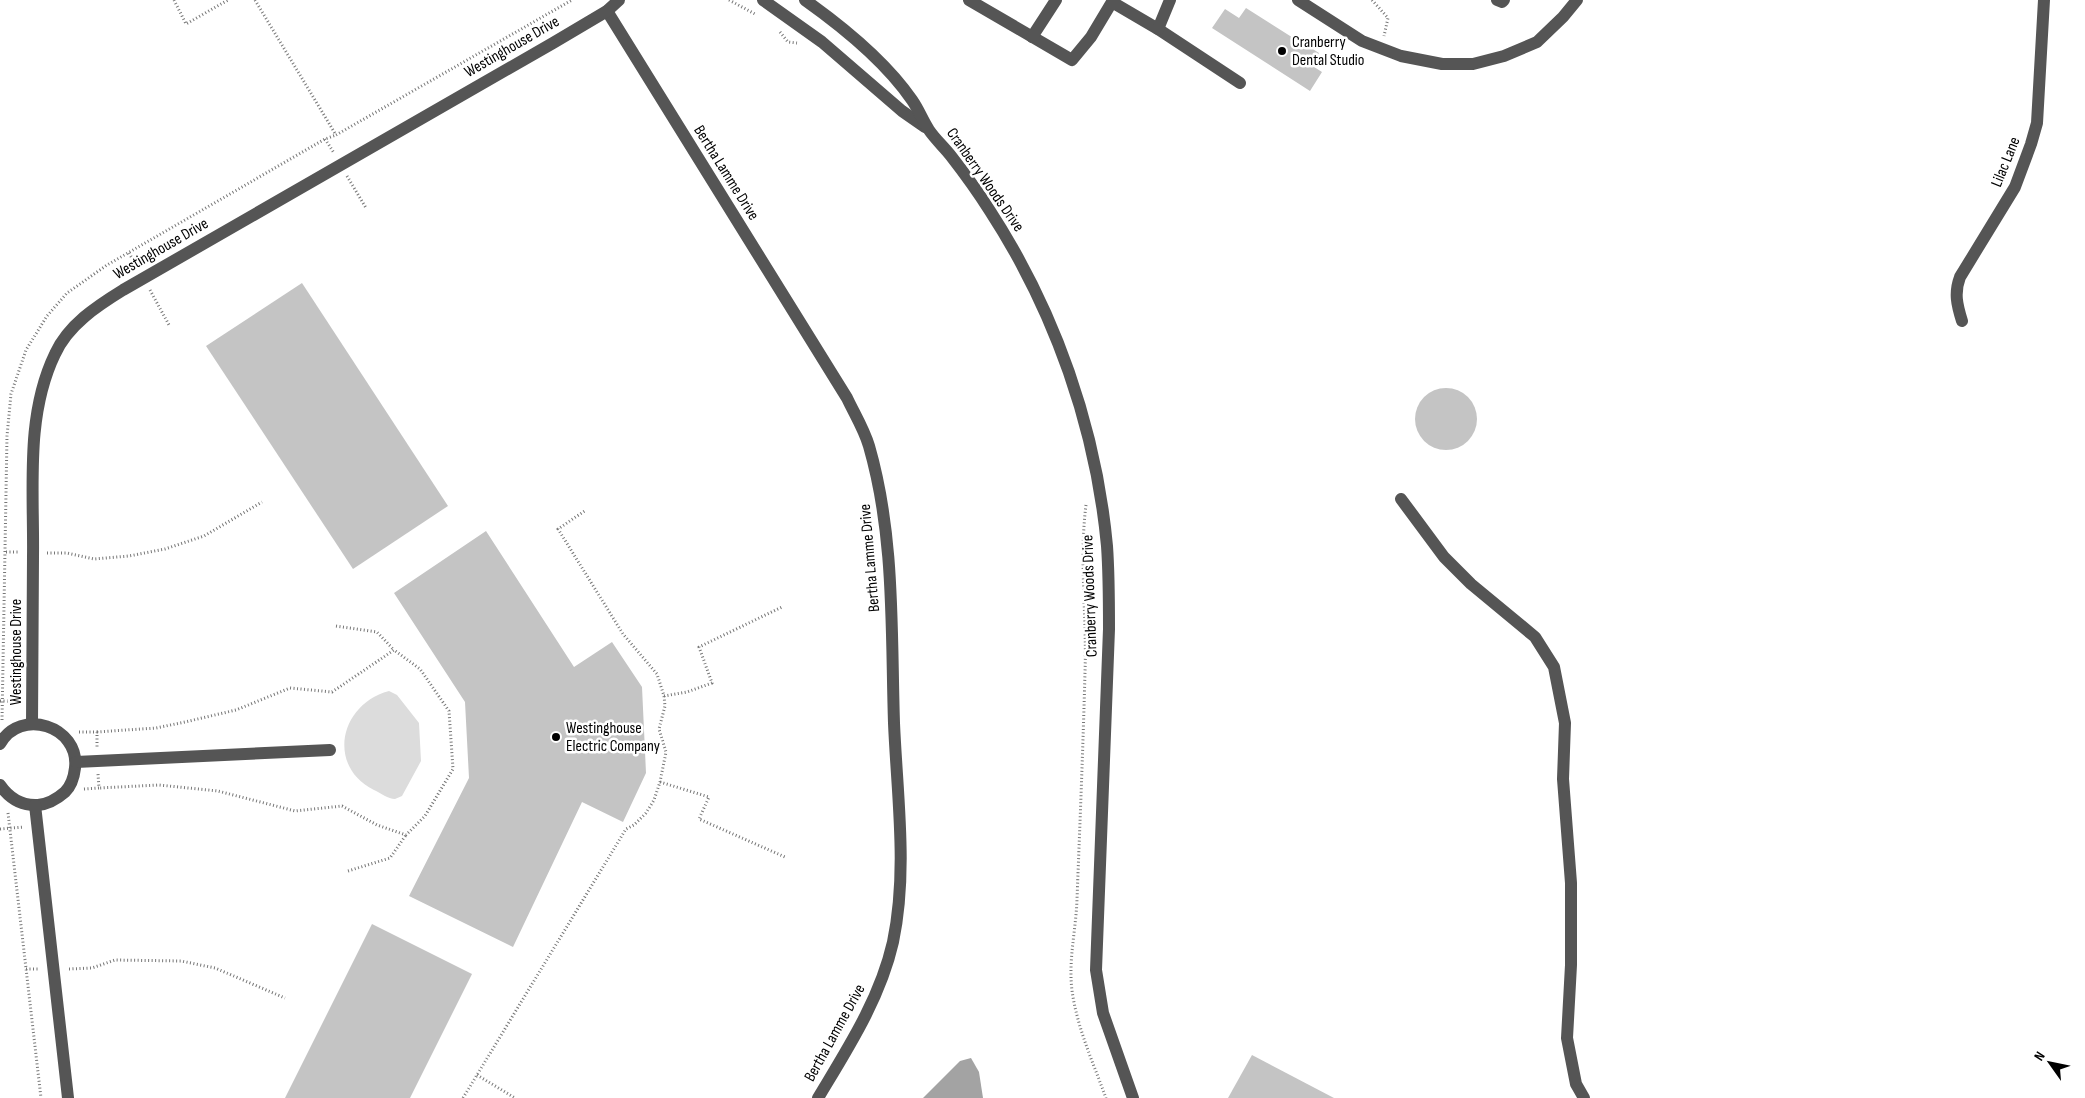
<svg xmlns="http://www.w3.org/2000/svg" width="2085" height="1098" font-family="'Sofia Sans Condensed',sans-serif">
	<rect width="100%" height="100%" fill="#fff"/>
	<path fill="#dcdcdc" d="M 389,691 L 397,695 L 419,723 L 421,761 L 402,796 L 395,799 C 388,799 381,793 374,790 C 326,766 340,704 389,691 Z"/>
	<polygon fill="#a3a3a3" points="971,1058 979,1072 983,1098 923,1098 960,1061"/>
	<g fill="#c4c4c4">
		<polygon points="1246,8 1298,41 1296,43 1306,49 1308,46 1319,53 1311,65 1322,72 1310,91 1212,28 1225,9 1239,18"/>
		<polygon points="302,283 448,506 353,569 206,346"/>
		<circle cx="1446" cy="419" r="31"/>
		<polygon points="486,531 574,667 612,642 642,687 646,773 623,822 582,802 513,947 409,896 469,778 465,702 394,593"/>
		<polygon points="372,924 472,974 410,1098 285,1098"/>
		<polygon points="1252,1055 1334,1098 1228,1098"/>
	</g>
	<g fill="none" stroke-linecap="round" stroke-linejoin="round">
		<g stroke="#777" stroke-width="3" stroke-dasharray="1 2.5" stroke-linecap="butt">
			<polyline points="174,0 186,24 228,0"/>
			<polyline points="255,0 336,135 572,0"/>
			<polyline points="729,0 755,14"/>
			<polyline points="1372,0 1388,18 1384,36"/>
			<polyline points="780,32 788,42 797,43"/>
			<polyline points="325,139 334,153"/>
			<polyline points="347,176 366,208"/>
			<polyline points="129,253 136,265"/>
			<polyline points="150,290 169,325"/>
			<path d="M 1086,505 C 1079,560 1087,616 1085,672 C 1083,748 1080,823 1077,899 C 1076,932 1067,964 1073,997 C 1079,1032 1094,1065 1106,1098"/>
			<polyline points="6,552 18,552"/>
			<polyline points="47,553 67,553 94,559 129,556 165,549 204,536 262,502"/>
			<polyline points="336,626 377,632 394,650"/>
			<polyline points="664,696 687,692 712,683 699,647 782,607"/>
			<polyline points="0,701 17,701"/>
			<polyline points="2,720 7,436 11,394 26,350 47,316 67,293 107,265 325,139 336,135"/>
			<polyline points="79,732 97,732 97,748"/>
			<polyline points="97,732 156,728 185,722 236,710 290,688 332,692 394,650 420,669 449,711 453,769 425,816 406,835 377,825 342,806 295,811 218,791 159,785 99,788"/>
			<polyline points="660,782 709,797 699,819 785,857"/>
			<polyline points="84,789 99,788 98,774"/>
			<polyline points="8,813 41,1098"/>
			<polyline points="0,829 24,827"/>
			<polyline points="348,871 390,858 406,835"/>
			<polyline points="26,969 40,969"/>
			<polyline points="69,969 92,968 115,960 181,961 215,968 285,998"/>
			<polyline points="477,1075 515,1098"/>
			<polyline points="463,1098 626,829 634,825 646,813 654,800 660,782 666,752 659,729 665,706 664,696 657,674 623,634 558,529 586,510"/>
		</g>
		<g stroke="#555" stroke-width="12">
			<polyline points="763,0 822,42 902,111 925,127"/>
			<path d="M 805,0 C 843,27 886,62 912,100 C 919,110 923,121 929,130 C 935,139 944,147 951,156 C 965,174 978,192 990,211 C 1055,311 1096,428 1107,546 C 1109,574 1109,602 1109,629 L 1096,970 L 1103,1013 L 1133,1098"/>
			<polyline points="969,0 1072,60 1091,37 1112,2 1158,29 1240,83"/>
			<polyline points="1298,0 1362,41 1401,56 1442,64 1473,64 1504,56 1537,42 1563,17 1577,0"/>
			<polyline points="1497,0 1502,2 1504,0"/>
			<path d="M 607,11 L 847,398 C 854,413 864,429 869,446 C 895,536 891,630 894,723 C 897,795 908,871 893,942 C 880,999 848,1048 818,1098"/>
			<polyline points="1158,29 1170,0"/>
			<polyline points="1032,37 1056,0"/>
			<path d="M 1962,321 C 1957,305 1954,293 1960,277 L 2015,187 L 2031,144 L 2037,123 L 2044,0"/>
			<polyline points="1401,499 1444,557 1471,584 1535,637 1554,667 1565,723 1563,779 1571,883 1571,965 1567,1038 1576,1084 1584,1098"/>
			<path d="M 32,724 C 32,668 33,612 33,557 C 34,490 25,416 55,354 C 68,325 97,306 123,290 L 553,43 L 607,11 L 619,0"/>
			<path d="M 0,744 C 20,707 80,726 75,768 C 74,777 71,786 65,792 C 57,799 49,804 38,805 C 22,806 9,798 0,785"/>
			<polyline points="76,762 330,750"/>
			<polyline points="35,805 68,1098"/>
		</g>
	</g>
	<g fill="#000" stroke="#fff" stroke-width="2">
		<circle cx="1282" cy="51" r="5"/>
		<circle cx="556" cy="737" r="5"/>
	</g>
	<g text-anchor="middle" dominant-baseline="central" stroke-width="5" stroke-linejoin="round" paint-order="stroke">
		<g font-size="16" fill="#000" stroke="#fff" text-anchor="start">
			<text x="1292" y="42">Cranberry<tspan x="1292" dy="18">Dental Studio</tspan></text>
			<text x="566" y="728">Westinghouse<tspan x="566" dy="18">Electric Company</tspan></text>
		</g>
		<g font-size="16" fill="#000" stroke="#fff">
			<text transform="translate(512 47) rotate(-30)">Westinghouse Drive</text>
			<text transform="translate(2006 162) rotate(-68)">Lilac Lane</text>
			<text transform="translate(726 173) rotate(58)">Bertha Lamme Drive</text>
			<text transform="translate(985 180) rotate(55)">Cranberry Woods Drive</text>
			<text transform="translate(161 249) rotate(-30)">Westinghouse Drive</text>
			<text transform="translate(870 558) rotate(-95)">Bertha Lamme Drive</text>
			<text transform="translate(1090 596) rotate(-92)">Cranberry Woods Drive</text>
			<text transform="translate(16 652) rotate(-90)">Westinghouse Drive</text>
			<text transform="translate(835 1033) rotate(-61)">Bertha Lamme Drive</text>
		</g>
	</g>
	<g transform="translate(2050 1063) rotate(303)" stroke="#ffffff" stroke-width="4" paint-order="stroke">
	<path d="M0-4L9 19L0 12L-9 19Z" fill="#000000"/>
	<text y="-8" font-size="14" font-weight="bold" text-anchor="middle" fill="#000000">N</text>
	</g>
</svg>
